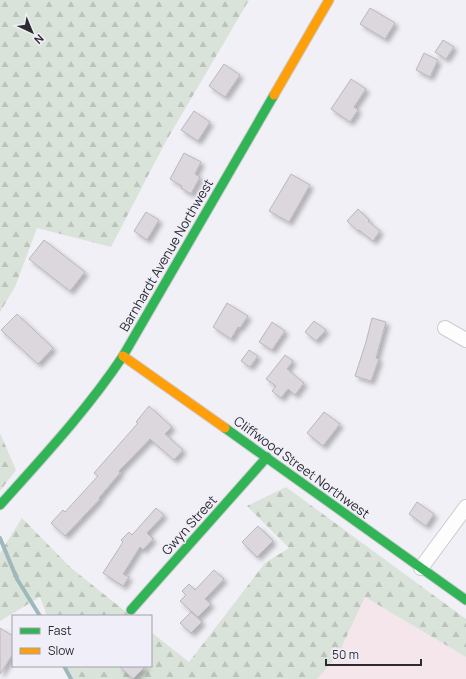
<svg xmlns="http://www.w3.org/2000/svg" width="466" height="679" font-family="Manrope,sans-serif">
	<defs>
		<pattern id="forest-firs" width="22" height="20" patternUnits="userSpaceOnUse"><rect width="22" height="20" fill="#dae3da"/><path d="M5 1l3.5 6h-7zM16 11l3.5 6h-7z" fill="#bbc3bb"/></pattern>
		<filter id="shadow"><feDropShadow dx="3.5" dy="3.5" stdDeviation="2" flood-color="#0004"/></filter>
	</defs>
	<rect width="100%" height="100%" fill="#f1f0f6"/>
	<polygon fill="#f5e6ec" points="365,597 466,657 466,679 317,679 338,655"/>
	<g fill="url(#forest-firs)">
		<polygon points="0,0 249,0 165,143 111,247 37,228 15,287 0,312"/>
		<polygon points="0,433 16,470 0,491"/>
		<polygon points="286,487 466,619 466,657 365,597 338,655 317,679 69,679 65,666 151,666 151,632 189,662 265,563 289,548 247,506"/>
		<polygon points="22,518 70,567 131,616 47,616 40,597 0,621 0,553"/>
	</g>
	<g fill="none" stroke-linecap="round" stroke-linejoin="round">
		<g stroke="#9eb9bc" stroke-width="4">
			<polyline points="0,538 17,579 40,616"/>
			<polyline points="64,666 71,679"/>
		</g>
	</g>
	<g fill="#dcd7dd" stroke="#b9b7bb" filter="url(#shadow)">
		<polygon points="370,8 395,23 385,39 360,24"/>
		<polygon points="443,40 454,47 446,59 435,52"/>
		<polygon points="424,53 438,60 430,77 416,70"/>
		<polygon points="224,64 240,75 225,97 209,86"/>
		<polygon points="351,79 366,89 354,107 358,110 350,122 331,109"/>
		<polygon points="194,111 210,122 198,141 181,130"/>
		<polygon points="184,153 201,162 195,174 200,177 191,194 181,188 182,186 170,179"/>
		<polygon points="291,174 310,185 289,222 269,211"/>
		<polygon points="358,209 369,220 368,221 380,231 373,241 359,230 358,231 347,221"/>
		<polygon points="146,212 159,220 147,240 134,231"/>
		<polygon points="44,240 85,272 70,291 29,259"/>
		<polygon points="227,303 248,316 240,328 238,327 231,339 213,327"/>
		<polygon points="17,314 53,348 38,364 1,330"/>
		<polygon points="372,318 386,322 376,358 379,359 371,381 355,376 366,342"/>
		<polygon points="314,321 326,330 316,341 305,332"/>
		<polygon points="272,322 285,331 272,350 259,342"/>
		<polygon points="249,350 258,356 250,367 241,361"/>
		<polygon points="285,355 293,361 287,369 304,383 295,395 288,389 281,398 272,391 276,386 266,379"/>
		<polygon points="149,406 172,427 165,434 183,450 174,460 150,439 119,471 120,473 99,498 100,499 65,536 51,523 63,510 65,512 98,476 94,473 138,423 136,422"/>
		<polygon points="324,412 340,424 323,446 307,433"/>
		<polygon points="417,502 434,514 426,526 409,514"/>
		<polygon points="156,508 164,515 147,533 153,539 143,550 140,547 123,574 129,577 123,586 103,573 123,542 121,540 129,532 132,535"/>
		<polygon points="258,526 273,541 257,557 242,542"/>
		<polygon points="214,570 224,579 205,599 211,604 198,617 180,601 186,595 182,591 189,584 195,590"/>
		<polygon points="191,612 202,622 191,633 180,623"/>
		<polygon points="0,628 13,636 13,654 0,674"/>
		<polygon points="119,666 146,666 133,679"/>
	</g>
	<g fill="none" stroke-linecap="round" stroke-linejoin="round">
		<g stroke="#ccccd0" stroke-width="16">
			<g id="street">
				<polyline points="445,328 466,340"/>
				<polyline points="421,568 466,507"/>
			</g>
		</g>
		<g stroke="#ccccd0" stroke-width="11">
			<g id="fast">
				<polyline points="225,428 466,600"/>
				<path d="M 0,505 C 43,457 87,410 123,356 L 274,95"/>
				<polyline points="131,610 267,457"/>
			</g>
		</g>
		<g stroke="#ccccd0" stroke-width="11">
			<g id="slow">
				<polyline points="274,95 329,0"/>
				<polyline points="123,356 225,428"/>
			</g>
		</g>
		<use href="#street" stroke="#fdfdfe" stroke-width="14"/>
		<use href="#fast" stroke="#30b455" stroke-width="9"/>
		<use href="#slow" stroke="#ff9f0a" stroke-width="9"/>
	</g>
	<g text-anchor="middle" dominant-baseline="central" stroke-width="3" stroke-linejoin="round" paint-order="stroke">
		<g font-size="13" fill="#2c2b2f" stroke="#f0eef8">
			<text transform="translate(166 255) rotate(-60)">Barnhardt Avenue Northwest</text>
			<text transform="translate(302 467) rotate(36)">Cliffwood Street Northwest</text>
			<text transform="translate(189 525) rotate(-48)">Gwyn Street</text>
		</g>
	</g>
	<rect x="12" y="615" width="140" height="52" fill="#f0eef8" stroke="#a2a0a8"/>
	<rect x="20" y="628" width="20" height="6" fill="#30b455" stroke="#a2a0a8"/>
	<text x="48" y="635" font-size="12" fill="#2c2b2f">Fast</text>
	<rect x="20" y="648" width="20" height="6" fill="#ff9f0a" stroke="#a2a0a8"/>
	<text x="48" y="655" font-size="12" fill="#2c2b2f">Slow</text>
	<g transform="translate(32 32) rotate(136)" stroke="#f0eef8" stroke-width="3" paint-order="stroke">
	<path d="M0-3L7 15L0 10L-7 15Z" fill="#2c2b2f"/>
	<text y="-6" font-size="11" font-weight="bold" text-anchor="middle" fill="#2c2b2f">N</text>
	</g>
	<path d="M326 659v6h95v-6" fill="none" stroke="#2c2b2f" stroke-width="2"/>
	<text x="332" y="659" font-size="12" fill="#2c2b2f" stroke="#f0eef8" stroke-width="3" paint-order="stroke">50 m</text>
</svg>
